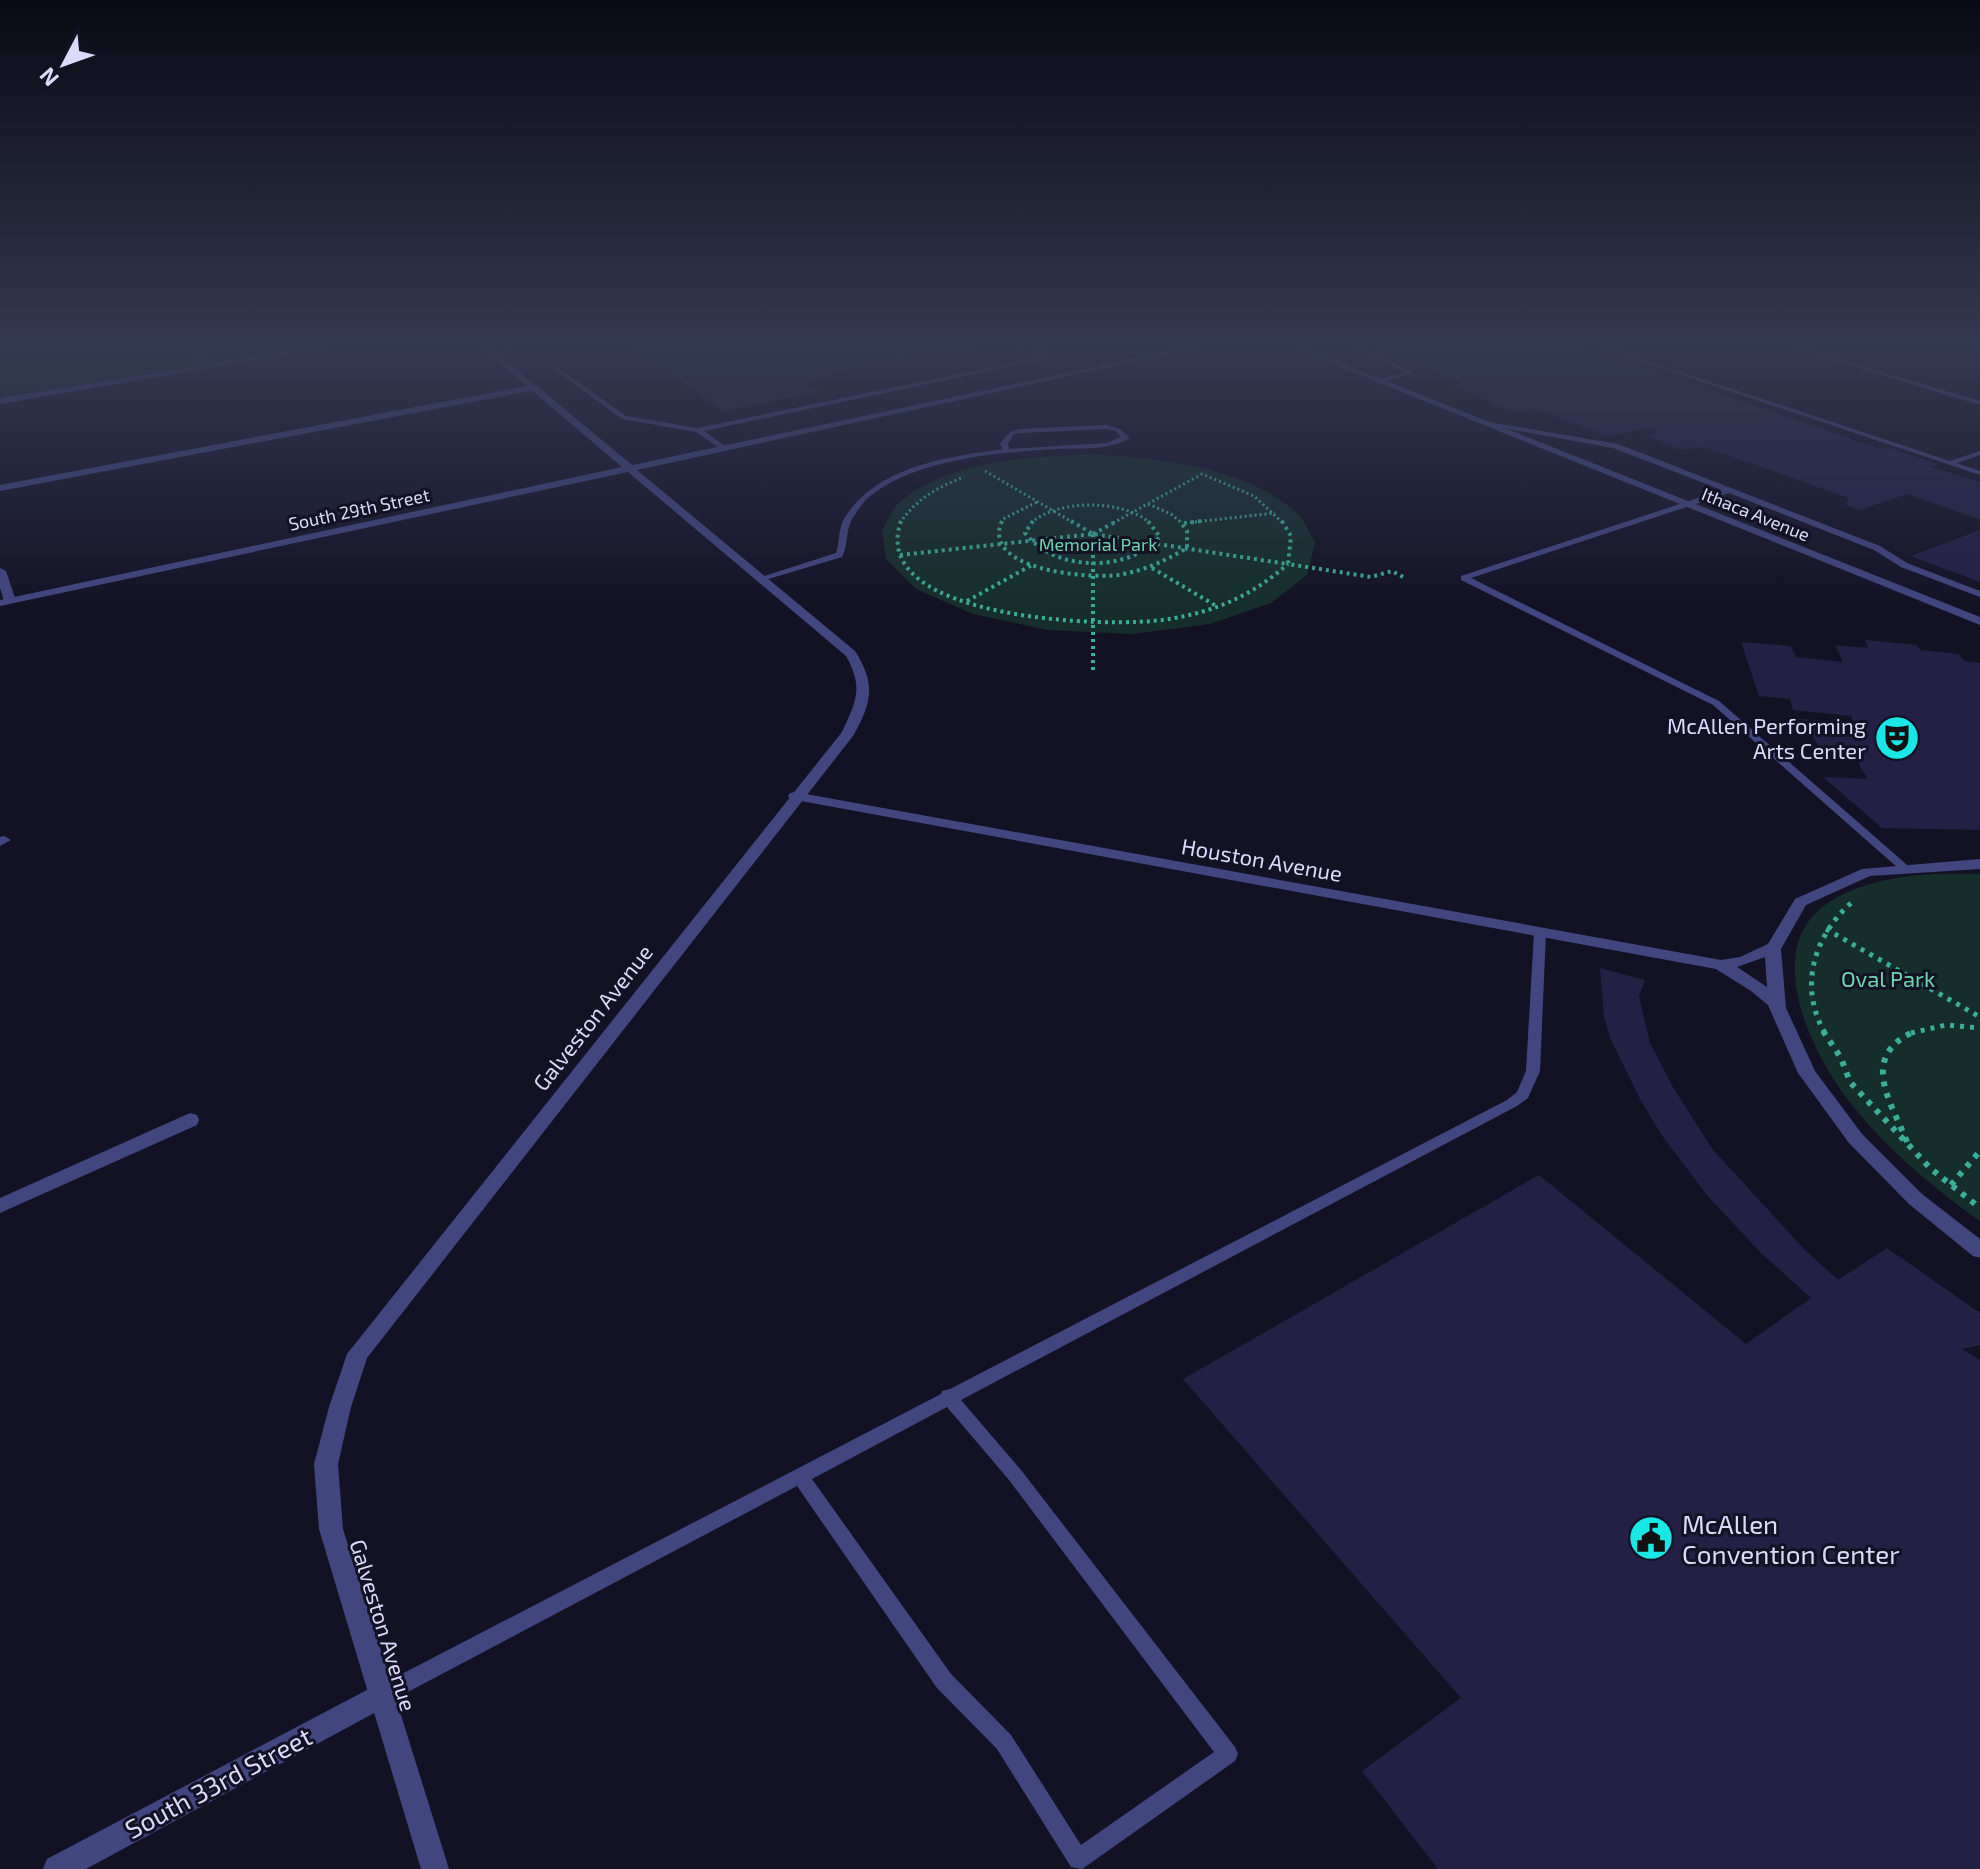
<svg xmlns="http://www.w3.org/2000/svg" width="1980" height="1869" font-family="'Exo 2',sans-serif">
	<rect width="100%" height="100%" fill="#131225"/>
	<g fill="#152e2b">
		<polygon points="0,348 306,348 0,398"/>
		<path d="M 1088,454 C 1158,459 1240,464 1296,512 C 1304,519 1310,534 1315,543 L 1307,575 L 1271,603 L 1210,624 L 1132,634 L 1048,630 L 973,614 L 916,589 L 886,559 L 882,531 C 887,522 891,511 898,504 C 944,461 1029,457 1088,454 Z"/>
		<path d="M 1980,874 L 1980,1221 C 1935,1189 1888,1150 1853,1106 C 1813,1057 1757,946 1831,901 C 1875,874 1931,873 1980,874 Z"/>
	</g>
	<g fill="#232044">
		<polygon points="630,348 977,348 977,349 941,356 934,353 799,380 818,392 724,411"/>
		<polygon points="1378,348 1576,348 1659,372 1879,449 1886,447 1938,464 1931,467 1980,482 1980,520 1907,494 1860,510 1846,505 1848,498 1768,469 1702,447 1680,449 1646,436 1661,432 1648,427 1611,437 1533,408 1517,412 1472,395 1497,388 1470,393 1452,386 1463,383 1378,351"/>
		<polygon points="1980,530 1980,582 1911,556"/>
		<polygon points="1865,640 1917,645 1920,650 1959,654 1964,661 1980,663 1980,830 1882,828 1823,777 1868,779 1860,767 1858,755 1826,755 1799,719 1853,722 1851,716 1793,710 1790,699 1759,696 1741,642 1791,646 1796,657 1843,662 1835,645 1868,648"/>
		<polygon points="1600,968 1645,980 1639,996 1650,1043 1674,1089 1713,1150 1805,1250 1838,1280 1887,1248 1980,1313 1980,1345 1962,1349 1980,1360 1980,1869 1438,1869 1362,1771 1461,1698 1183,1379 1539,1175 1746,1344 1811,1298 1760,1252 1706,1194 1663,1137 1641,1101 1611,1040 1604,1017"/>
	</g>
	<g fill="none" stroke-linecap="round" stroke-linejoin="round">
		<g stroke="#3cad99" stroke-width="3" stroke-dasharray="2 3" stroke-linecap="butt">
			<polyline points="985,471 1074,523"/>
			<polyline points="1148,504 1171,514 1182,523"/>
			<path d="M 900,523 C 916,499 938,487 964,477"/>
			<polyline points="1001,523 1003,519 1039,501"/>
			<path d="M 1031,523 C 1058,499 1123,499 1150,523"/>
			<polyline points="1113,523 1202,474 1254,496 1283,523"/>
			<polyline points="1185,523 1275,513"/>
		</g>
		<g stroke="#3cad99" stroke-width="4" stroke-dasharray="3 4" stroke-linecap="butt">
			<path d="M 901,521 C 865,621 1113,629 1169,619 C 1217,611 1251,596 1288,564"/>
			<path d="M 1002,521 C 980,570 1088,579 1118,575 C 1143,571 1165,561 1187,548 L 1187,531 L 1180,521"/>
			<path d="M 1033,521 L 1025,533 C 1055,572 1127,573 1160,537 L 1148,521"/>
			<polyline points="1071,521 1093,534"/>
			<polyline points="1282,521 1291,536 1288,564 1371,577 1392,571 1403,577"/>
			<polyline points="1184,523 1203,521"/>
			<polyline points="1093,534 1117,521"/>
			<polyline points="1093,534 1093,673"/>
			<polyline points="900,555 1093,534 1287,564"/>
			<polyline points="1152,568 1218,607"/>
			<polyline points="967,601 1032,565"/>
		</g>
		<g stroke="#3cad99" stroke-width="5" stroke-dasharray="4 6" stroke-linecap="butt">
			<polyline points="1826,929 1980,1017"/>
			<path d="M 1825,1033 C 1798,987 1814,936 1851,903"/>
			<polyline points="1911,1033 1946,1025 1980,1028"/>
		</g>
		<g stroke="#3cad99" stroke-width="6" stroke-dasharray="5 7" stroke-linecap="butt">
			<polyline points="1823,1031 1841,1058 1850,1082 1930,1168 1980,1208"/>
			<path d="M 1907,1142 C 1891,1101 1858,1057 1915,1031"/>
			<polyline points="1951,1185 1980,1151"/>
		</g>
		<g fill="#42467f" fill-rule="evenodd">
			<polygon points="191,348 207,348 193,351"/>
			<polygon points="1039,348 1045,348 1046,359 704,431 725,446 725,450 722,450 696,432 622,419 555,370 560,369 626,416 698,428 1041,357"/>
			<polygon points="1351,348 1358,348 1411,370 1412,374 1379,382 1379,380 1406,372"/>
			<polygon points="1601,348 1609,348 1950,461 1980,451 1980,455 1957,463 1980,471 1980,475"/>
			<polygon points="1793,348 1801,348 1980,401 1980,405"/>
			<polygon points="1489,422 1618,444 1880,546 1907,563 1980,591 1980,597 1901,567 1874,550 1729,493 1471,578 1719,701 1906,864 1908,866 1906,868 1898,868 1713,705 1461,580 1461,576 1722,490 1613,448 1487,425 1487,423"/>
			<path d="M 1106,425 L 1120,429 L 1130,438 C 1108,451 1082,448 1058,449 C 1001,452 914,459 869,497 C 863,502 858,510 854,516 C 845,528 849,544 842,557 L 765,580 L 758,578 L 836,553 C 840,542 838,527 845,517 C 878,466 947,457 1003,449 L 1000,444 L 1010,432 L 1020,429 ZM 1106,429 L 1116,431 L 1121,437 L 1107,443 L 1009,449 L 1008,444 L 1014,434 L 1020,433 Z"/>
			<path d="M 1540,928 L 1546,932 L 1540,1071 L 1528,1098 L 1517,1106 L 961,1400 L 1021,1470 L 1235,1747 L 1238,1754 L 1235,1761 L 1085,1867 L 1082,1869 L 1071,1867 L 997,1749 L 937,1688 L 797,1486 L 387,1703 L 380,1706 L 373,1703 L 370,1696 L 373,1689 L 941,1394 L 942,1391 L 950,1389 L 1507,1100 L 1517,1092 L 1526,1071 L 1534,932 ZM 947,1407 L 1009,1480 L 1214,1752 L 1081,1845 L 1011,1735 L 951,1674 L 812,1479 Z"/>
		</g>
		<g fill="#42467f" fill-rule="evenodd">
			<polygon points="188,348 196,348 207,364 310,348 327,348 0,404 0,398 200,366"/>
			<polygon points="1293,348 1303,348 1980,617 1980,625"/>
			<polygon points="533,385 537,388 536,390 0,491 0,485"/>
			<polygon points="0,568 6,571 16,601 14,603 4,601 0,588"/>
			<path d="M 795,792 L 1721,960 L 1740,957 L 1768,944 L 1795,899 L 1862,869 L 1980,859 L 1980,869 L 1870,876 L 1806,905 L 1781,949 L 1786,1008 L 1815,1071 L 1862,1134 L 1922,1194 L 1980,1239 L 1980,1258 L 1973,1256 L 1909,1204 L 1849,1143 L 1798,1073 L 1768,1005 L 1751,991 L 1716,969 L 790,799 L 788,796 L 790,793 ZM 1765,957 L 1767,987 L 1737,967 Z"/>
			<polygon points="4,836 11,840 0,846 0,837"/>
			<polygon points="190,1113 197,1115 199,1120 197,1125 0,1213 0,1198"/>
			<polygon points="380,1683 389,1687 393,1696 389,1705 86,1869 43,1869 47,1859"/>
		</g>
		<path fill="#42467f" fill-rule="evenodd" d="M 482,348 L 491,348 L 632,465 L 1184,348 L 1198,348 L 637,470 L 855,651 C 876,684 872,703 853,736 L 367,1358 L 351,1407 L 338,1464 L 343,1529 L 449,1869 L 421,1869 L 319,1529 L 314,1464 L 329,1407 L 347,1354 L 842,732 C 856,701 864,688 846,656 L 628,472 L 0,606 L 0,600 L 622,467 Z"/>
	</g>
	<linearGradient id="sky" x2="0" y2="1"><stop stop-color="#0a0a14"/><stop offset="0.57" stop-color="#333951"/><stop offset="1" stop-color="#333951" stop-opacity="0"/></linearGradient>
	<rect width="1980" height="609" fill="url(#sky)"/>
	<defs>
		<g id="theatre-disc" transform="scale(2.3)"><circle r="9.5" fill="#19e7e5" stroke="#131225"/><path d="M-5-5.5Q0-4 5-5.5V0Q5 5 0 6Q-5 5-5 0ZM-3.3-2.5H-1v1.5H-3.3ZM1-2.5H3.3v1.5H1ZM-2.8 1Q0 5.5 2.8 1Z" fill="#111"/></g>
		<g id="civic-disc" transform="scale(2.3)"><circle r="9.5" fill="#19e7e5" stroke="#131225"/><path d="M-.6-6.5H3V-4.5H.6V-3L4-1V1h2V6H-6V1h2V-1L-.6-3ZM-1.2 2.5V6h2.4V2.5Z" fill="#111"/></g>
	</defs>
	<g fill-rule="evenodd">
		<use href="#theatre-disc" x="1897" y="738"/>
		<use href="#civic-disc" x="1651" y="1538"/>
	</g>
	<g text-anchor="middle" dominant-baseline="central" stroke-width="6" stroke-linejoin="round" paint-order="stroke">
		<g font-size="18" fill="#dadafb" stroke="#131225">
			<text transform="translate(359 509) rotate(-12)">South 29th Street</text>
			<text transform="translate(1756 514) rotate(22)">Ithaca Avenue</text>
		</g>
		<g font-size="18" fill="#6cd4af" stroke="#131225">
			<text x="1098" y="544">Memorial Park</text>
		</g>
		<g font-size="22" fill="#dadafb" stroke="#131225" text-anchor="end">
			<text x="1866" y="725">McAllen Performing<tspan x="1866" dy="25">Arts Center</tspan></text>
		</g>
		<g font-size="22" fill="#dadafb" stroke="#131225">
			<text transform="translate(1262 859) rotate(10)">Houston Avenue</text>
			<text transform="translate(592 1017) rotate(-52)">Galveston Avenue</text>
			<text transform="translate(384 1625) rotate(73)">Galveston Avenue</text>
		</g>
		<g font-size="22" fill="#6cd4af" stroke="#131225">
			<text x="1888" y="978">Oval Park</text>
		</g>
		<g font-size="26" fill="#dadafb" stroke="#131225" text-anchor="start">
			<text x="1682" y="1523">McAllen<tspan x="1682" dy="30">Convention Center</tspan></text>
		</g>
		<g font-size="26" fill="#dadafb" stroke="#131225">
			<text transform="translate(218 1782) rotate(-28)">South 33rd Street</text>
		</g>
	</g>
	<g transform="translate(64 64) rotate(229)" stroke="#131225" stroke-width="6" paint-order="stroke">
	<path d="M0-6L14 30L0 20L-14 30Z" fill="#dadafb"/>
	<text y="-12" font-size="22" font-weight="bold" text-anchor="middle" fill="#dadafb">N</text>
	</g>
</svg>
